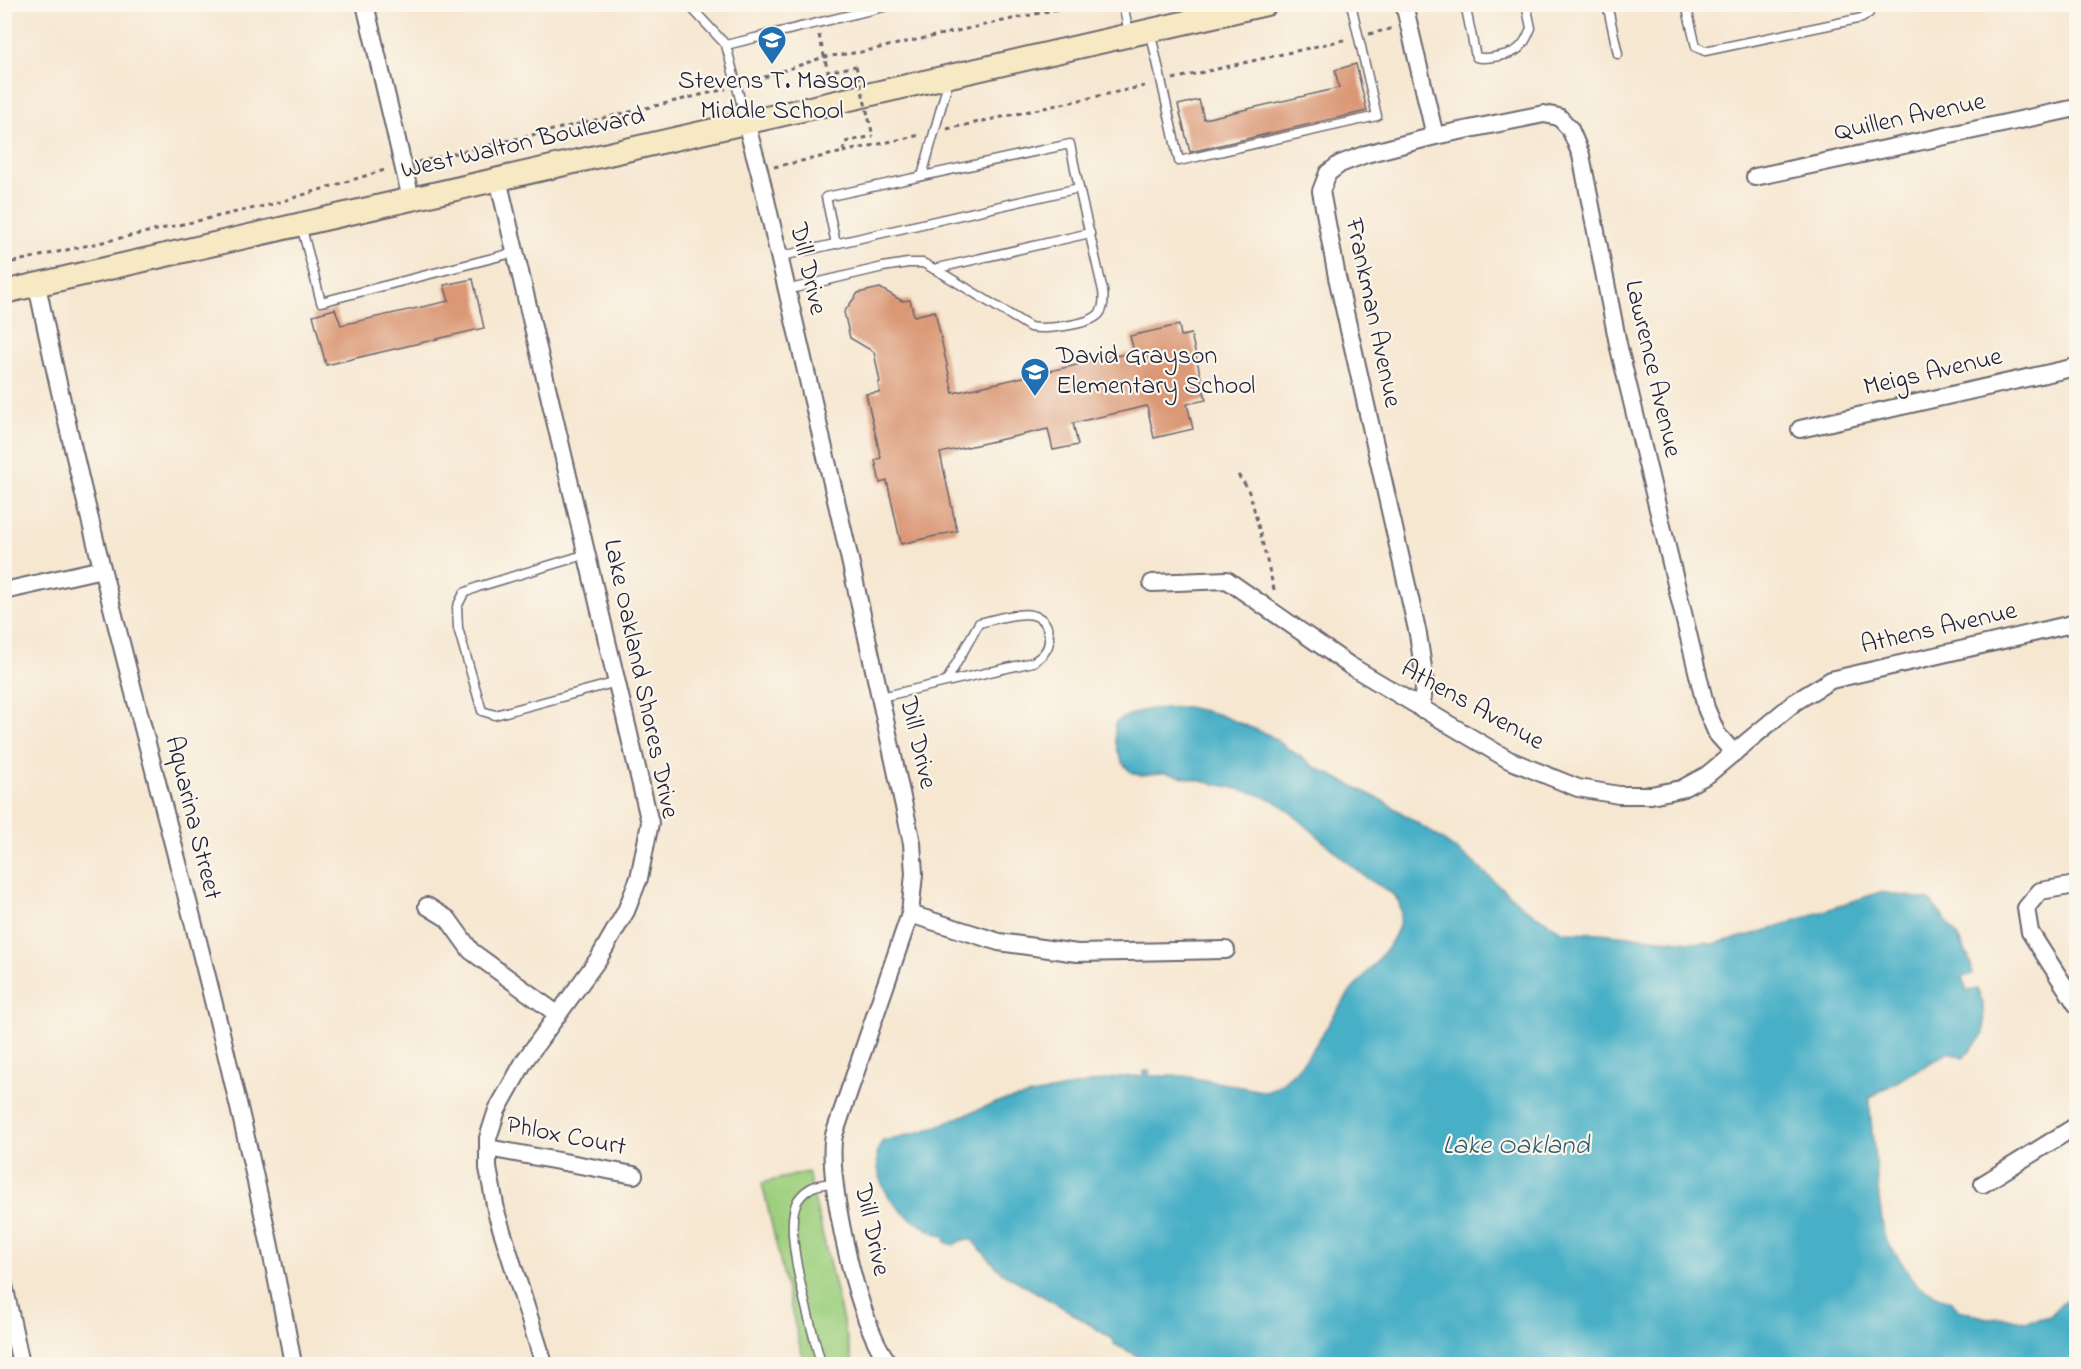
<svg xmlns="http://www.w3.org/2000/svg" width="2081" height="1369" font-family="'Indie Flower',sans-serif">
	<rect width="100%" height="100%" fill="#fbf7ec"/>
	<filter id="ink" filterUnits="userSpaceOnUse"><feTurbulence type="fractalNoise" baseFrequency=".0167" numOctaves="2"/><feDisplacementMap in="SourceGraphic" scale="12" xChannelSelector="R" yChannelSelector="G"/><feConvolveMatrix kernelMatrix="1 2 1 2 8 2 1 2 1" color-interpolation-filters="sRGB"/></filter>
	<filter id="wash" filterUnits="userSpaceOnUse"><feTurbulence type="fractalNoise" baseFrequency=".008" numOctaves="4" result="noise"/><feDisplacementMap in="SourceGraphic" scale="24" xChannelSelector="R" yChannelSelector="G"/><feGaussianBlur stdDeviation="1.35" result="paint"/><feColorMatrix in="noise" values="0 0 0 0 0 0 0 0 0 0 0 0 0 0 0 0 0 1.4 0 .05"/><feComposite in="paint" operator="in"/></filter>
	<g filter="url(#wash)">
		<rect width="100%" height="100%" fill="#f6e7d1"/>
		<polygon fill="#9dcf7e" stroke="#60785c" stroke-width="1.5" points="808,1172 853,1364 804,1364 762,1183"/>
		<path fill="#47afc6" stroke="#346880" stroke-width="1.5" d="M 1187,707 L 1217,714 L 1269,735 L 1315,767 L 1385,802 L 1439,837 L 1474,863 L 1523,907 L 1563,932 L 1599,933 L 1712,944 L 1758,933 L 1880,892 L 1929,900 C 1947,921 1969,947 1973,974 L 1962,977 L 1967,991 L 1977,989 L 1983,1003 L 1984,1034 L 1963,1058 L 1949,1052 L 1870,1097 L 1870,1111 L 1880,1207 L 1885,1239 L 1918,1286 L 1951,1302 L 1959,1310 L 1987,1318 L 2004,1317 L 2025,1322 L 2050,1316 L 2076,1289 L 2076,1364 L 1307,1364 C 1288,1358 1273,1353 1256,1364 L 1168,1364 L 1150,1359 L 1146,1360 L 1114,1344 L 1114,1340 L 1067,1310 L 1001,1272 L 972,1240 L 962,1240 L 953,1245 L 945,1242 L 946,1238 C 915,1224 883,1205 878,1168 C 877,1157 876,1150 883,1141 L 924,1131 L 998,1102 L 1119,1077 L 1143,1076 L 1144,1071 L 1149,1071 L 1149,1076 L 1184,1076 L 1267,1092 C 1305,1074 1322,1031 1345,999 C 1361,975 1411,936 1399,903 C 1395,892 1376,885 1367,878 C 1336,855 1310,827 1280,804 C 1258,792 1234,788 1210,783 C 1195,780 1180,775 1165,773 C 1154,772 1142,778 1133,773 C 1117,764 1114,738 1115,723 C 1137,707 1162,708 1187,707 Z"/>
		<g id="blocks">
			<g fill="#da9876">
				<polygon points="1356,64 1367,111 1190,152 1178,105 1199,100 1204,119 1339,88 1335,70"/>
				<polygon points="473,279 484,328 326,365 313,315 335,309 341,325 449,301 444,285"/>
				<polygon points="880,288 902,301 910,300 914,316 935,311 953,393 1134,352 1130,336 1179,325 1181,336 1191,334 1206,400 1187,404 1193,429 1154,438 1147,406 1073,423 1078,445 1053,450 1048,429 940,453 957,531 901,544 887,481 880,483 875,460 881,458 866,394 880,392 878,383 880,382 874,352 850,338 844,312 858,293"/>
			</g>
		</g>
	</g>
	<g filter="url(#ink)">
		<use href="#blocks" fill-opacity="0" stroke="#6c6770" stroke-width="1.5"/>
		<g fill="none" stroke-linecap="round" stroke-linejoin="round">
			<g stroke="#6c6770" stroke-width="11">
				<g id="service">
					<polyline points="688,4 726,45 746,122"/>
					<polyline points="1123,4 1129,33"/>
					<path d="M 1465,4 L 1476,57 C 1484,60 1511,55 1518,49 C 1525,44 1528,35 1531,28 L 1526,4"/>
					<polyline points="1607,4 1618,54"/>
					<polyline points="1686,4 1696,47 1705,51 1862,18 1869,13 1870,4"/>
					<polyline points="1150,30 1179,161 1377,116 1351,4"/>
					<polyline points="726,45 896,4"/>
					<polyline points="922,176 949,79"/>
					<polyline points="301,225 321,302 516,252"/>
					<polyline points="836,244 826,197 1070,144 1079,188"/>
					<path d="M 778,257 L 1079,188 L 1103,291 C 1104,299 1104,308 1099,314 C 1089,325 1044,330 1030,327 L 945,275 L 923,263 L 908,263 L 883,267 L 786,290"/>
					<polyline points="934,269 1090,233"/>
					<polyline points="587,554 478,587 464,593 457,607 458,628 482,711 495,715 617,682"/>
					<path d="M 881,697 L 1033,662 C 1043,656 1050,649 1049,637 C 1047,600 1002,618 979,623 L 946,682"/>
					<path d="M 821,1364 C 813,1331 780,1228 798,1200 C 808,1186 818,1184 834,1183"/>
				</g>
			</g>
			<g stroke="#6c6770" stroke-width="20">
				<g id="minor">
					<polyline points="365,4 411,199"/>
					<polyline points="1404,4 1435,136"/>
					<path d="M 746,123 L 759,170 L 850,560 L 912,843 L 914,874 L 910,914 L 834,1135 C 825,1178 860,1333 890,1364"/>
					<polyline points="1755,177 2076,108"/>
					<polyline points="498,179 650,823 639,878 626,911 599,958 525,1060 497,1110 488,1138 488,1168 497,1215 544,1364"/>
					<path d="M 37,285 C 111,648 227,1000 293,1364"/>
					<polyline points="1800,429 2076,367"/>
					<polyline points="1152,583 1227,580 1349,665 1509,760 1578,788 1619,795 1651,795 1681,789 1707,775 1795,702 1831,680 2076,623"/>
					<polyline points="4,591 102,569"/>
					<polyline points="1421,709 1425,681 1418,634 1337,277 1321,191 1328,173 1340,164 1366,154 1435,136 1544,114 1559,117 1570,129 1581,155 1618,344 1706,708 1717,734 1734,753"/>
					<polyline points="2076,885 2040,891 2026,908 2030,932 2076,1004"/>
					<polyline points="427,906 448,919 471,951 557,1014"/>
					<polyline points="910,914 999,942 1077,953 1226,950"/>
					<polyline points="488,1148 634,1175"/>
					<polyline points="1983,1184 2076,1126"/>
					<polyline points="4,1285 21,1364"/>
				</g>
			</g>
			<g stroke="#6c6770" stroke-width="26">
				<polyline id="secondary" points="4,292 1266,4"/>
			</g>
			<g stroke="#6c6770" stroke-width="3" stroke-dasharray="4.5 4.5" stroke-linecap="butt">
				<polyline points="1369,34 1394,28"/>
				<polyline points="819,35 828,72 856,66"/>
				<polyline points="1173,79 1348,39"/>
				<polyline points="747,83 824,57 861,52 1081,4"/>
				<polyline points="947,129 1149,85"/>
				<polyline points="843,152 920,135"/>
				<polyline points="418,162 726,89"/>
				<polyline points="774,167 843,152 845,142 873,136"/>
				<polyline points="4,264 273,204 388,169"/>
				<polyline points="1238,475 1247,487 1252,501 1275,593"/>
			</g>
			<use href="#service" stroke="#fff" stroke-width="8"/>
			<use href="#minor" stroke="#fff" stroke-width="16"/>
			<use href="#secondary" stroke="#f7e9c3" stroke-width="22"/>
			<polyline stroke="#6c6770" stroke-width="3" stroke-dasharray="4.5 4.5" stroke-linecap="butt" points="856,66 873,136"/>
		</g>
	</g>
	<defs>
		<g id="school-pin" transform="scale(1.5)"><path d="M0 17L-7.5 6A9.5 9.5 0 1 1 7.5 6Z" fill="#1f6fb2" stroke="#fbf7ec"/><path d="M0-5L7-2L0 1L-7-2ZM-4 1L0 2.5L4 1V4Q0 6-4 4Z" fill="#fff"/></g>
	</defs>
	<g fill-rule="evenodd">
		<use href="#school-pin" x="772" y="40"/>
		<use href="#school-pin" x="1035" y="372"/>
	</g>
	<g text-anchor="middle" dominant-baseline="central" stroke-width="4.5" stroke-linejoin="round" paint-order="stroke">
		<g font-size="26" fill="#22223b" stroke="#fbf7ec">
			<text x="772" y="82">Stevens T. Mason<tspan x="772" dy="30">Middle School</tspan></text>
			<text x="1056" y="357" text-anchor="start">David Grayson<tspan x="1056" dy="30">Elementary School</tspan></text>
		</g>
		<g font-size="26" fill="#22223b" stroke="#fbf7ec">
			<text transform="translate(1910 118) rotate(-12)">Quillen Avenue</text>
			<text transform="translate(523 144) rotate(-13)">West Walton Boulevard</text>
			<text transform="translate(807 269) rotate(77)">Dill Drive</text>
			<text transform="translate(1372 313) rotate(78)">Frankman Avenue</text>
			<text transform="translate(1652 369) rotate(77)">Lawrence Avenue</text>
			<text transform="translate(1933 373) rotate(-13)">Meigs Avenue</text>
			<text transform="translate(1939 629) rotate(-13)">Athens Avenue</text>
			<text transform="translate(640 679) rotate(78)">Lake Oakland Shores Drive</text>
			<text transform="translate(1472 706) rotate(29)">Athens Avenue</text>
			<text transform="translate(917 743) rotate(77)">Dill Drive</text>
			<text transform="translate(192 818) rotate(76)">Aquarina Street</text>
			<text transform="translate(566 1137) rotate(11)">Phlox Court</text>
			<text transform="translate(871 1230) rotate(78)">Dill Drive</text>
		</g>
		<g font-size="27" font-style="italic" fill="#315a73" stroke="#fbf7ec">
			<text x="1516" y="1146">Lake Oakland</text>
		</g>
	</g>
	<rect width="2081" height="1369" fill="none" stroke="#fbf7ec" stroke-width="24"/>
</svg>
